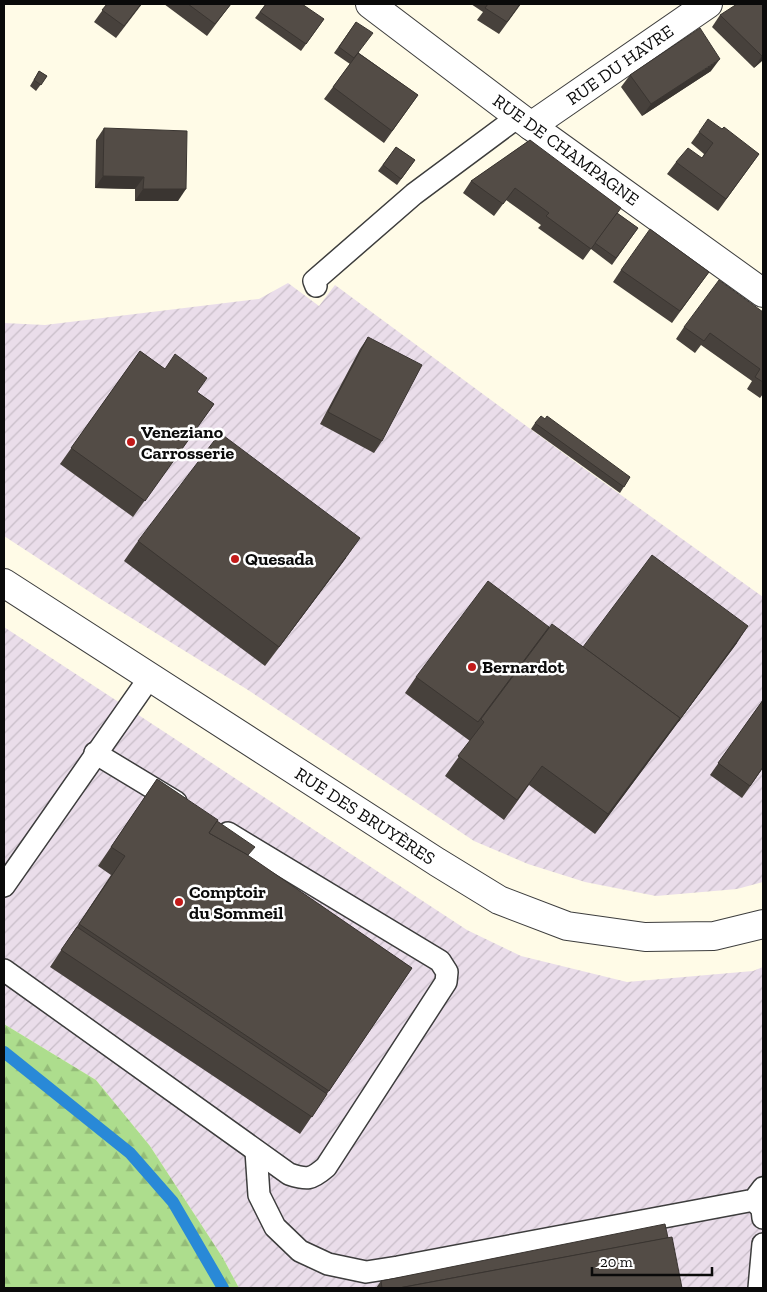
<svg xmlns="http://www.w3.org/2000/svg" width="767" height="1292" font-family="'Zilla Slab',serif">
	<defs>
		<pattern id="industrial-furrows" width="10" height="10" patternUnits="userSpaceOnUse" patternTransform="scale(1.25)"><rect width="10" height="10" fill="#eaddea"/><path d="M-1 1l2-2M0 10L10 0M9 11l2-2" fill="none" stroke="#c7bcc7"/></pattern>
		<pattern id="forest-firs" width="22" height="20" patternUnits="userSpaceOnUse" patternTransform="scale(1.25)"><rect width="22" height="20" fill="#addd8d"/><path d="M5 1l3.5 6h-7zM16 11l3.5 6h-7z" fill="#94bc78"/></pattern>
	</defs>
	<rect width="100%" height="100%" fill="#fffbe7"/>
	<g fill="url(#industrial-furrows)">
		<polygon points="288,283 319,306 335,285 582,467 763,597 763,882 737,889 656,896 585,882 528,864 474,841 248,690 99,598 4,536 4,323 45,325 259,299"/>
		<polygon points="4,627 467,930 521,956 627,982 753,971 763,967 763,1288 239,1288 223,1258 150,1146 96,1080 4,1024"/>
	</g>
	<polygon fill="url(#forest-firs)" points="4,1024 96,1080 150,1146 223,1258 239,1288 4,1288"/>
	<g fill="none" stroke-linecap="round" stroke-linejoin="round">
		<polyline stroke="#2989d7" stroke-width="12" points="4,1052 130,1153 173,1202 223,1288"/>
		<g stroke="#3d3d3d" stroke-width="24">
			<g id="lane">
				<polyline points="316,286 314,281 414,194 519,116"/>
				<polyline points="95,753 176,802"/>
				<polyline points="4,886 150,677"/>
				<path d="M 4,970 L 289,1174 C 307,1180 311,1180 326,1167 L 446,982 L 447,972 L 440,961 L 228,833"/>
				<polyline points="256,1151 259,1195 275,1227 300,1251 328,1264 366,1272 398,1267 754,1200 763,1188"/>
				<polyline points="754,1200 762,1209 763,1218"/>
				<polyline points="759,1288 763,1244"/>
			</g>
		</g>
		<g stroke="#3d3d3d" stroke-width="30">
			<g id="street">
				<polyline points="370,4 531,126 763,293"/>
				<polyline points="531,126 708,4"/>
				<polyline points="4,583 437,862 499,900 567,926 645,937 714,936 763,924"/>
			</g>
		</g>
		<use href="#lane" stroke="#fff" stroke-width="21"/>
		<use href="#street" stroke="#fff" stroke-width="28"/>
	</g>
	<g fill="#47413c">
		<polygon points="107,4 142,4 116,38 94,22"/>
		<polygon points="164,4 231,4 207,36"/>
		<polygon points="266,4 324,19 301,51 255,18"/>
		<polygon points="471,4 521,4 499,34 477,20 483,12"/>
		<polygon points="763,4 763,60 754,68 712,27 720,15"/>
		<polygon points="356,22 359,53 418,95 384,143 324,99 350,64 334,53"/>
		<polygon points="39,71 47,76 36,91 30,86"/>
		<polygon points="711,71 642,116 621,87 630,75"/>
		<polygon points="104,128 178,201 135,201 135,189 95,188 96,140"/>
		<polygon points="722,129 759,154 718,211 667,174 676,162 702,158 704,154 691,143 699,132"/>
		<polygon points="530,140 617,213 638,228 612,265 591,249 583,260 538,228 541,225 506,200 494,216 463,193 471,181"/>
		<polygon points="396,147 415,160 397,185 378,171"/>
		<polygon points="621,270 709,272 672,323 613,282"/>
		<polygon points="763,312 763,394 760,398 747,389 752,381 701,345 695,353 676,339 684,327"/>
		<polygon points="368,337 382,441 374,453 320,424 360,349"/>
		<polygon points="140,351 214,404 133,517 60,464"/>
		<polygon points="535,423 630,477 620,493 531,429"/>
		<polygon points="138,541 346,558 265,666 124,561"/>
		<polygon points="549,627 583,647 737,643 595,834 529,785 504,820 445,776 470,741 405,693 416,677"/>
		<polygon points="763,700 763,768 742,798 710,775"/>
		<polygon points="157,779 217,821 248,856 412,968 300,1134 50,967 111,875 98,866"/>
		<polygon points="668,1238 682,1288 376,1288 381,1281"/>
	</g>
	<g fill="#3a3531">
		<polygon points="763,55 763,60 754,68 762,56"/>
		<polygon points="720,59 711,71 642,116 651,104"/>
		<polygon points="103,176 144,177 135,189 95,188"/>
		<polygon points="143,189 186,189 178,201 135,201"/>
		<polygon points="360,538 346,558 265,666 279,647"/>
		<polygon points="748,626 737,643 595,834 608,814"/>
	</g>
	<g fill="#534c46" stroke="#3a3531">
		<polygon points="107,4 141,4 124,26 102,10"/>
		<polygon points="188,4 231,4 215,24"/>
		<polygon points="266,4 302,4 324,19 306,44 260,12"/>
		<polygon points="488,4 520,4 507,22 485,8"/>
		<polygon points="737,4 763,4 763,55 762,56 720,15"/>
		<polygon points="356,22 373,33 354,58 339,47"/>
		<polygon points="700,28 720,59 651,104 630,75"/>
		<polygon points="358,53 418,95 392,131 333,87"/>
		<polygon points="39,71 47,76 41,85 34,80"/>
		<polygon points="708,119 722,129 724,127 759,154 726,199 676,162 688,148 702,158 713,143 699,132"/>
		<polygon points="104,128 187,131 186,189 143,189 144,177 103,176"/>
		<polygon points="530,140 621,208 591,249 546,216 549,213 515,188 503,204 471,181"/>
		<polygon points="396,147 415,160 401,179 383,165"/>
		<polygon points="617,213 638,228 616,258 595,243"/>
		<polygon points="650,229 709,272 680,311 621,270"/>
		<polygon points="719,280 763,312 763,382 755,377 760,369 710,333 704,341 684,327"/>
		<polygon points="368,337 422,365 382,441 328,412"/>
		<polygon points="140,351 165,369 175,354 207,378 197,392 214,404 145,501 71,448"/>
		<polygon points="541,416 545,419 547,416 630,477 624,487 535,423"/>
		<polygon points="220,433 360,538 279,647 138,541"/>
		<polygon points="652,555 748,626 678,722 680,718 583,647"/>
		<polygon points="488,581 549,627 478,722 416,677"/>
		<polygon points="552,624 680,718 608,814 542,766 517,800 458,756 484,722 481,719"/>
		<polygon points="763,700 763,767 750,786 718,763"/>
		<polygon points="157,779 218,820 209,833 246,854 412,968 329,1091 79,924 125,856 111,847"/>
		<polygon points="217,821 255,847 248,855 209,833"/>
		<polygon points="77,927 327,1094 312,1117 61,950"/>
		<polygon points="665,1224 668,1238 399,1288 382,1288 381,1281"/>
		<polygon points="672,1237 682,1288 399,1288"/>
	</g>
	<g fill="#c21a19" stroke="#fff" stroke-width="2">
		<circle cx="131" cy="442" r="5"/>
		<circle cx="235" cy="559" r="5"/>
		<circle cx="472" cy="667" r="5"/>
		<circle cx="179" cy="902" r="5"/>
	</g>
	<g text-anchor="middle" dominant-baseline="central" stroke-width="5" stroke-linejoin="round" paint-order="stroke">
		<g font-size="18" fill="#0a0a0a" stroke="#fff">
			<text transform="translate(620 65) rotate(-35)">RUE DU HAVRE</text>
			<text transform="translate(566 150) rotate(36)">RUE DE CHAMPAGNE</text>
			<text transform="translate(365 816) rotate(33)">RUE DES BRUYÈRES</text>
		</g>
		<g font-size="18" font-weight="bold" fill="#0a0a0a" stroke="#fff" text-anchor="start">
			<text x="141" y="432">Veneziano<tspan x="141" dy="21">Carrosserie</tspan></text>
			<text x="245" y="559">Quesada</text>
			<text x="482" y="667">Bernardot</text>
			<text x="189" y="892">Comptoir<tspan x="189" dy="21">du Sommeil</tspan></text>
		</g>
	</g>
	<rect width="767" height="1292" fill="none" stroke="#0a0a0a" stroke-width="10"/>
	<path d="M592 1267v8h120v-8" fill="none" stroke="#0a0a0a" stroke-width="2.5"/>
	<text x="600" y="1267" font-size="15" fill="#0a0a0a" stroke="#ffffff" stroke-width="4" paint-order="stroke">20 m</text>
</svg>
